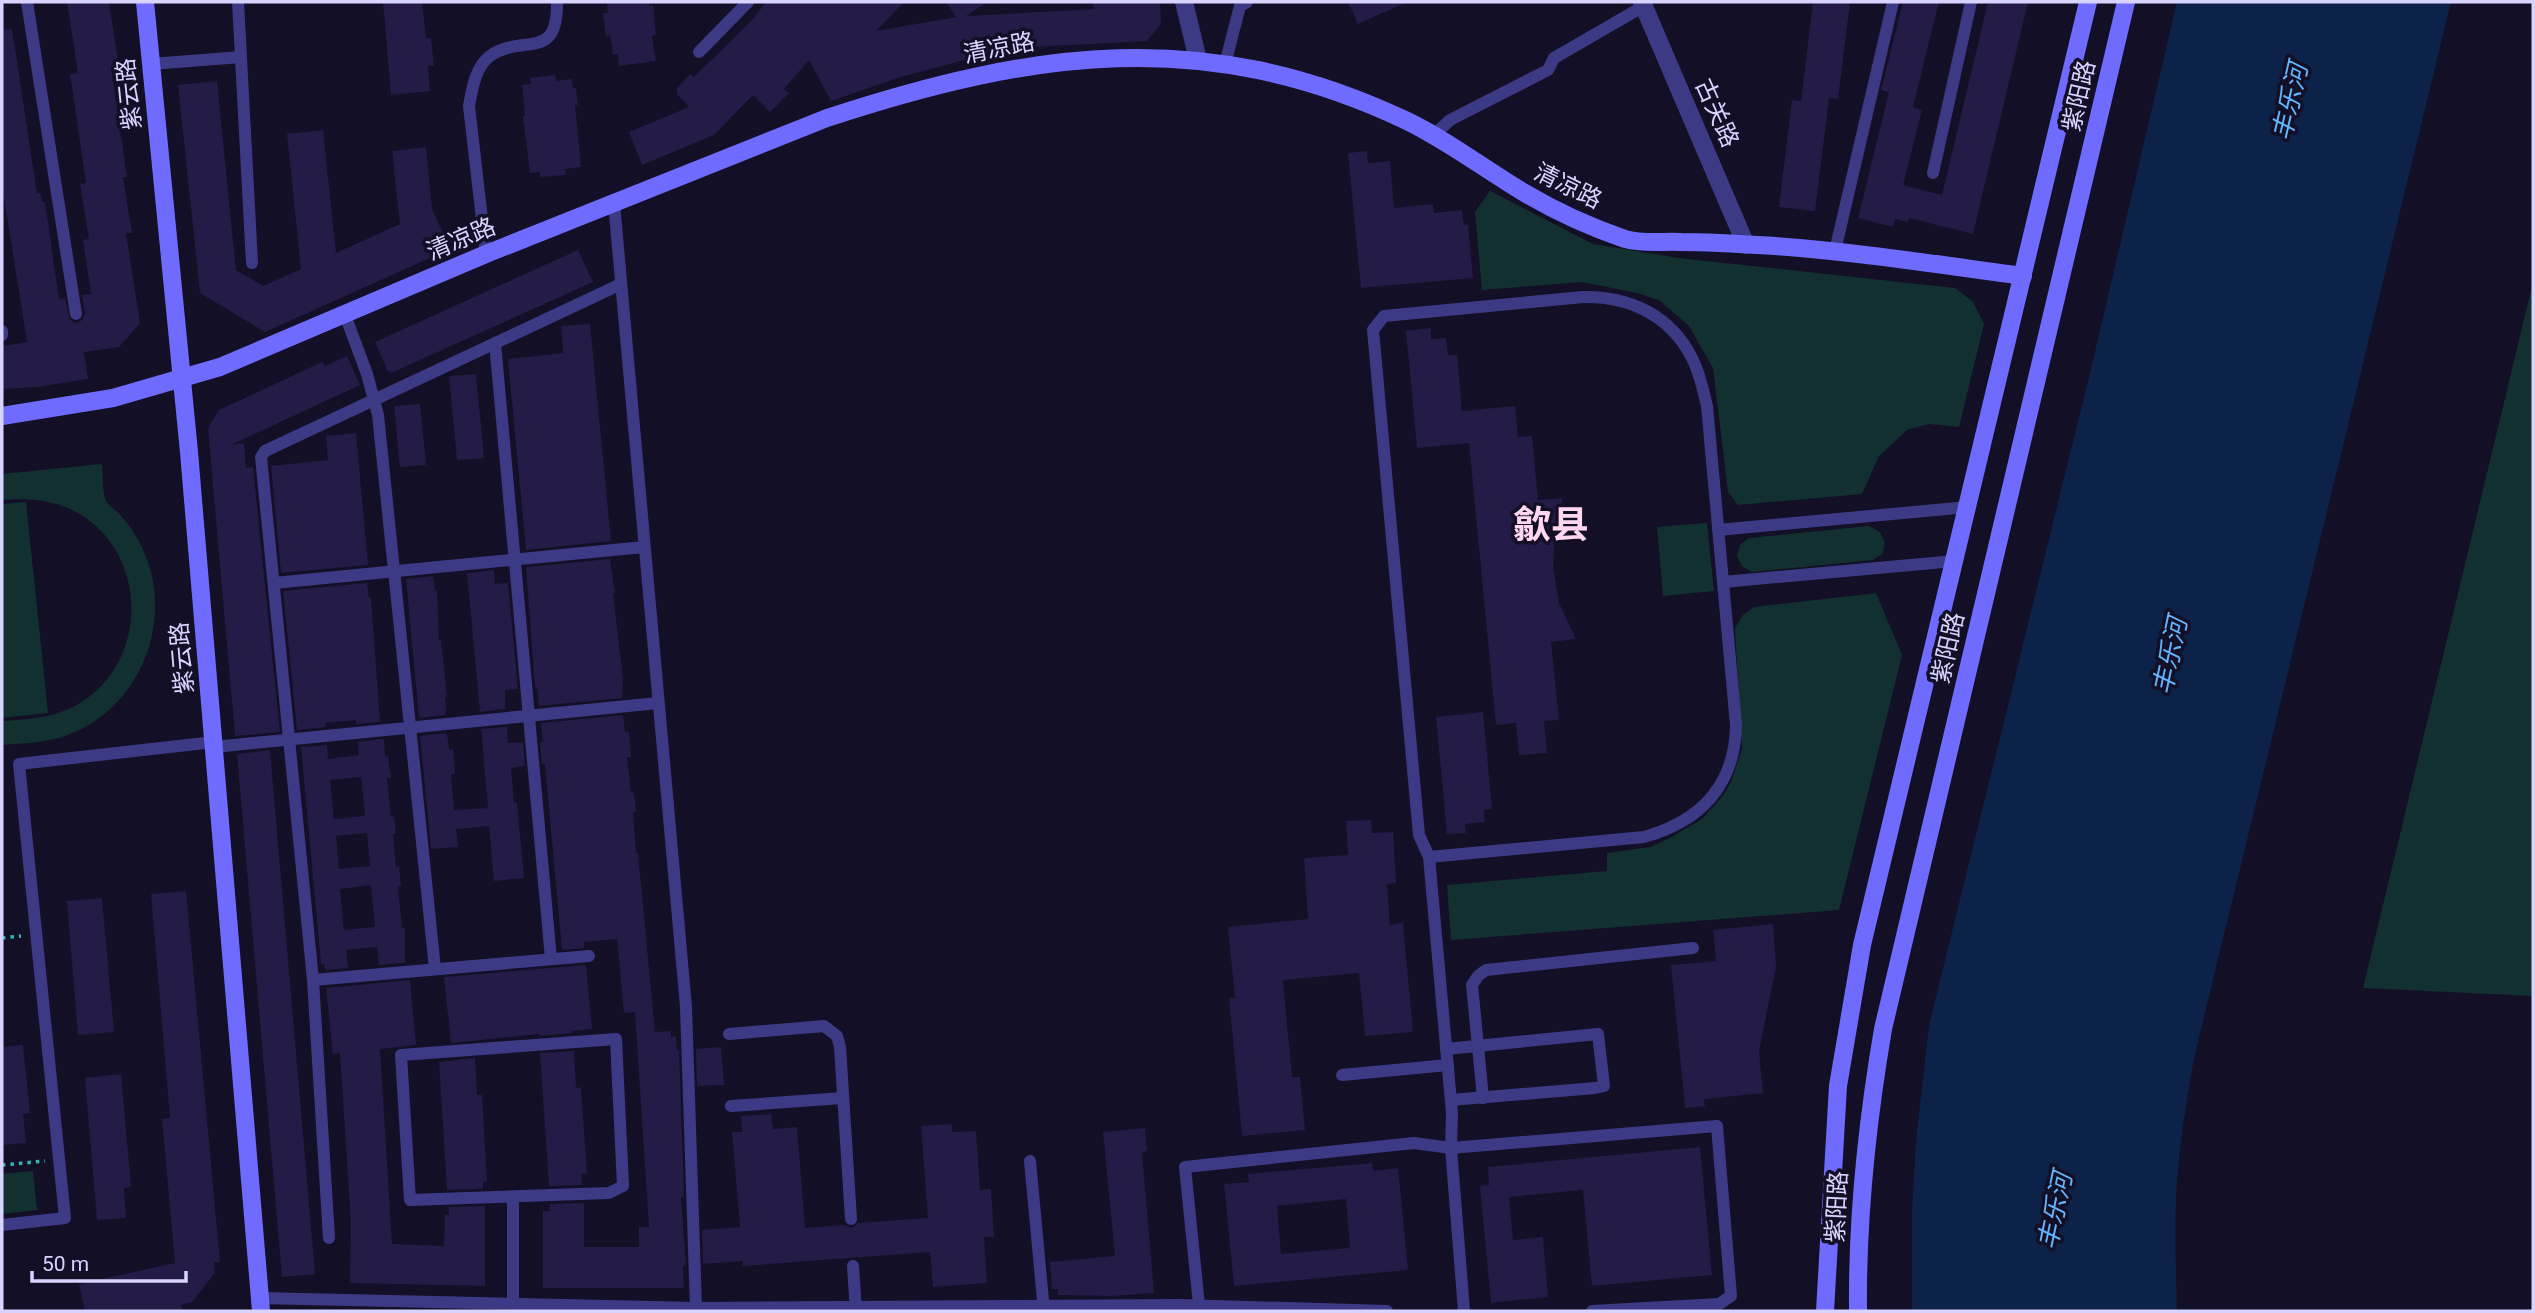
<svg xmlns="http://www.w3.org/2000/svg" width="2535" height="1313" font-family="Roboto,'Noto Sans SC',sans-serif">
	<rect width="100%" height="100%" fill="#130f26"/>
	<g fill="#12302f">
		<polygon points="1490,191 1593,244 1679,258 1955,288 1973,302 1984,324 1959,427 1929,424 1907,430 1879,456 1862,494 1738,505 1728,492 1713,368 1689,326 1659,300 1637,293 1582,282 1482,290 1475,212"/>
		<polygon points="2533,282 2533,996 2363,988"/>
		<path d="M 102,464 C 103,474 102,492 106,501 C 109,506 117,511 121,516 C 133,529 142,545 148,562 C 171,629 137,708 70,734 C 49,743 25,743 2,745 L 2,721 C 29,719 56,718 80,703 C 152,659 148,545 70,509 C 48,499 26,498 2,500 L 2,474 Z"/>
		<polygon points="26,502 48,713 2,718 2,504"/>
		<polygon points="1707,523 1714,591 1663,596 1657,527"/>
		<polygon points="1869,526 1880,532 1885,543 1882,554 1873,560 1752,572 1742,566 1737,556 1740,545 1749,538"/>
		<polygon points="1876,593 1902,655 1839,910 1451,940 1447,885 1607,871 1607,853 1650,847 1670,838 1702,819 1722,797 1731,782 1742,749 1735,628 1743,615 1754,607"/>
		<polygon points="33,1171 37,1210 2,1214 2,1174"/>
	</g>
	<path fill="#0c2248" d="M 2177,2 L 2451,2 L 2194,1058 C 2187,1099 2180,1140 2177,1181 C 2174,1225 2176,1268 2177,1311 L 1912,1311 L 1912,1210 L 1916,1141 L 1929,1025 L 2090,373 Z"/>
	<g fill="#241b47" fill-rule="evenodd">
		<polygon points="67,2 109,2 119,67 111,68 127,177 123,177 132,233 126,233 140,323 119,347 84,352 88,379 37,387 2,389 2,346 27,342 2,185 2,30 12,29 37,193 40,193 42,202 45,202 59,299 65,298 70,320 77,323 82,320 85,313 82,295 91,294 83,240 89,239 80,184 86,183 70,74 78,73"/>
		<polygon points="383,2 422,2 426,38 431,38 432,46 434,66 428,66 430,91 391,95"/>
		<polygon points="607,2 649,2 649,6 653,5 656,35 652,36 656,61 619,66 618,54 613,55 610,35 606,36 603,13 608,13"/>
		<polygon points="766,2 904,2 876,31 956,17 946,2 987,2 966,16 1094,9 1093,2 1160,2 1161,24 1147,41 1034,47 968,59 901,77 831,101 809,60 784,89 789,93 770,112 753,95 714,135 642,165 629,132 689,107 677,94 677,88 690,74 694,77 752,20"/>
		<polygon points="1348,2 1407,2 1358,24"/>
		<polygon points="1813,2 1850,2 1838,99 1829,98 1815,211 1779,207 1792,100 1801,101"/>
		<polygon points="1903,2 1939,2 1913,107 1922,110 1903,185 1942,195 1988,2 2028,2 1973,234 1909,218 1908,222 1895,219 1893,227 1858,218 1889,92 1881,90"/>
		<polygon points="555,75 556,81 572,79 573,88 576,88 578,105 575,105 581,167 565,169 566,175 540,177 540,172 530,173 523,116 525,116 522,85 531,84 530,78"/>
		<polygon points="217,81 236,270 263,286 301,269 287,134 323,130 336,253 400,224 392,151 426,147 432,209 450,249 265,332 200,293 178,85"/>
		<polygon points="1367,151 1368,163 1390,161 1394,208 1433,204 1434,213 1462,210 1464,225 1468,224 1473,278 1361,288 1348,153"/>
		<polygon points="578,250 593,282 391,373 391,371 388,372 375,342"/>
		<polygon points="590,324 611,541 526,550 508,359 563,353 561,326"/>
		<polygon points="1431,328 1431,339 1446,338 1448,355 1457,355 1462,411 1515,406 1518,437 1532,436 1538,500 1563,498 1555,525 1553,568 1559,603 1576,639 1551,642 1559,720 1544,721 1547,753 1519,755 1516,723 1496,725 1469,443 1417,448 1406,331"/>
		<polygon points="347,356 360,385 231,445 244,443 246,468 253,467 280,732 235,736 208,429 210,424 219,410 322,362 325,366"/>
		<polygon points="476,374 484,458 457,460 449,376"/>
		<polygon points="420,404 426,465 400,467 394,406"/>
		<polygon points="356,433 368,565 281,573 271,466 328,460 326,436"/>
		<polygon points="610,559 615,593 613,593 623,679 622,698 539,706 537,687 535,687 526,567"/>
		<polygon points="494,570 495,584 508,583 518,689 505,690 505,709 480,712 467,573"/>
		<polygon points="433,576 435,591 437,591 439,640 441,640 447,697 445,697 446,710 445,715 419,718 406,579"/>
		<polygon points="367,583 369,598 371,598 380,722 356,724 356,720 325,723 326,727 297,730 283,591"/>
		<polygon points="1483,712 1492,809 1484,810 1485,822 1465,824 1466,833 1447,834 1436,717"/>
		<polygon points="623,715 625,732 629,732 631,757 627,757 631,793 634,792 636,812 633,812 636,853 638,853 655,1032 671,1031 671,1037 676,1036 677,1050 679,1050 684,1197 681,1197 686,1266 683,1266 684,1288 543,1288 543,1211 550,1211 550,1204 584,1203 584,1247 639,1247 639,1227 649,1227 635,1012 624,1013 617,939 584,942 584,948 562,950 545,764 542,764 540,742 543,742 541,723"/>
		<polygon points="507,727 508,743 523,742 525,766 511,768 514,803 517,803 524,878 494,881 489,826 456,829 458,847 431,849 420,736 447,733 449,750 453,749 455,774 451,774 454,810 488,808 481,729"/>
		<path d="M 381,739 L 384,740 L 385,757 L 388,756 L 391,778 L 387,778 L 391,817 L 394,816 L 396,833 L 393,834 L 396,867 L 399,866 L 401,886 L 398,887 L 402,928 L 405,928 L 405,963 L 379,965 L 377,947 L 346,950 L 348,968 L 325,970 L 324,964 L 321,964 L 301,747 L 327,745 L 328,759 L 359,755 L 358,742 ZM 361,777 L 365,816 L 334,819 L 330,780 ZM 367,833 L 370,866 L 339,869 L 336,836 ZM 371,885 L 375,927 L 344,930 L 340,889 Z"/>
		<polygon points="270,750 315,1274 282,1277 237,754"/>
		<polygon points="1371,820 1372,833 1393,832 1396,883 1387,884 1390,925 1403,923 1413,1032 1365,1036 1359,973 1283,980 1292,1077 1300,1077 1305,1130 1242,1136 1229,998 1235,998 1228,927 1308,919 1304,858 1348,855 1346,821"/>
		<polygon points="186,891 220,1262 214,1262 215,1273 192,1302 181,1305 182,1311 85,1311 79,1284 175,1263 162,1119 170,1118 151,894"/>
		<polygon points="102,898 114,1032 78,1035 67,901"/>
		<polygon points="1773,924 1776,967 1759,1051 1763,1093 1704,1099 1705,1106 1685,1108 1671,965 1716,961 1713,930"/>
		<polygon points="586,965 592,1029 572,1031 572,1033 539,1036 539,1034 451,1043 444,977"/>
		<polygon points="410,980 416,1045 380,1049 392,1244 444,1246 445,1215 449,1215 449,1207 485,1206 485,1286 350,1283 351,1223 340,1053 333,1054 326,988"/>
		<polygon points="23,1045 30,1113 23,1114 26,1143 2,1145 2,1047"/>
		<polygon points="721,1047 724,1085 697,1086 696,1049"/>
		<polygon points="574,1051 576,1088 581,1087 587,1174 581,1174 582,1185 549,1186 540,1053"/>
		<polygon points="475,1058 477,1095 482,1095 487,1181 483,1182 483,1189 447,1190 439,1062"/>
		<polygon points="121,1074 131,1187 124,1188 126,1218 97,1220 85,1078"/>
		<polygon points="771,1114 773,1129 797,1127 805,1228 844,1225 852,1228 858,1223 928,1218 921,1126 952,1124 952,1132 976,1131 980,1190 991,1189 994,1237 984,1237 987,1283 933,1287 930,1252 743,1266 743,1261 703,1264 702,1230 740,1227 732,1132 742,1132 741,1116"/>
		<polygon points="1145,1128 1147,1151 1142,1152 1154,1293 1112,1296 1058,1295 1058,1289 1052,1289 1050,1262 1115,1256 1103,1132"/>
		<polygon points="1700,1147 1712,1275 1592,1286 1583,1190 1509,1197 1513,1240 1543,1237 1548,1297 1491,1303 1480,1186 1489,1185 1488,1167"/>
		<path d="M 1372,1163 L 1373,1171 L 1398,1168 L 1408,1270 L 1234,1286 L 1224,1184 L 1249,1182 L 1248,1174 ZM 1346,1199 L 1350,1248 L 1281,1254 L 1277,1206 Z"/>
	</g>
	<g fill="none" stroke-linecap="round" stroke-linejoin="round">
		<g stroke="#2fb8b0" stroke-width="3.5" stroke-dasharray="3.5 5" stroke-linecap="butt">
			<polyline points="2,938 21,936"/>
			<polyline points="2,1165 45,1161"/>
		</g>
		<g stroke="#3d3a85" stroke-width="12">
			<polyline points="27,2 76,314"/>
			<polyline points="238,2 252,263"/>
			<polyline points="699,52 748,2"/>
			<polyline points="151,64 241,57"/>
			<polyline points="1225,64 1240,6 1247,2"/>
			<polyline points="1434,135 1450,120 1548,70 1554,58 1644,6"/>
			<polyline points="1933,173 1971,2"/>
			<polyline points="614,203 686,1007 696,1308"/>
			<polyline points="1835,251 1893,2"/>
			<path d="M 486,254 L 469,106 C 472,90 475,67 490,56 C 522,33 558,63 557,2"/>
			<polyline points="345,315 367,374 378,415 435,969"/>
			<polyline points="2,331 2,335"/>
			<polyline points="495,343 551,959"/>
			<polyline points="1718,530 1968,507"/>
			<polyline points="1723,582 1955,561"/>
			<polyline points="274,583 644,547"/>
			<polyline points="214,747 658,703"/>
			<path d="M 1429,857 L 1644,837 C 1701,821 1735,785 1736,725 L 1707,406 C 1703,390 1700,373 1692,358 C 1671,316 1630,296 1583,297 L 1384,316 L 1373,330 L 1419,835 L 1429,857 L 1452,1113 L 1451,1148 L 1464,1311"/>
			<polyline points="313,980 589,956"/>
			<polyline points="729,1034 824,1026 837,1036 840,1047 851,1219"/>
			<polygon points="616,1039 623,1186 609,1193 410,1200 401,1055"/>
			<polyline points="1446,1049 1598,1034 1604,1086 1595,1088 1451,1100"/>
			<polyline points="1342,1075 1448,1065"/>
			<polyline points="1483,1098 1472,985 1478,976 1486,970 1693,948"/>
			<polyline points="731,1106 843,1098"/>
			<polyline points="1030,1161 1044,1311"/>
			<polyline points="513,1197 513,1311"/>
			<polyline points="2,1225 65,1218 19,764 214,742"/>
			<polyline points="329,1238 313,980 261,457 265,451 621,284"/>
			<polyline points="853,1266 856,1311"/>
			<polyline points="259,1298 696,1308 1180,1305 1387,1311"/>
			<polyline points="1199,1305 1185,1167 1414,1143 1451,1148 1717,1126 1731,1296 1719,1304 1592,1311"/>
		</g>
		<g stroke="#3d3a85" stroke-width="18">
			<polyline points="1184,2 1198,60"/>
			<polyline points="1642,2 1746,245"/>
		</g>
		<g stroke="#6f6bff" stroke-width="18">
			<polyline points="145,2 189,452 261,1311"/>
			<path d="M 2,416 L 113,398 L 220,367 L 486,254 L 827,118 C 1031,51 1204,25 1405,120 C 1447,140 1483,168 1523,192 C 1555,211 1590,227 1625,239 C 1641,244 1664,241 1681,242 C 1712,242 1743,244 1775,246 C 1858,252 1941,265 2023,276"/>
			<polyline points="1825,1311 1838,1086 1862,945 2088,2"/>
			<path d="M 1858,1311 C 1857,1216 1867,1123 1883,1029 L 2126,2"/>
		</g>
	</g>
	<g text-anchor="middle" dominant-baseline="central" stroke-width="7" stroke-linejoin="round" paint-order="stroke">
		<g font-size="24" fill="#d9d4ff" stroke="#130f26">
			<text transform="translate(999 48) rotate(-11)">清凉路</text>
			<text transform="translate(129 94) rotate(-96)">紫云路</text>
			<text transform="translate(2079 96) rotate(-77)">紫阳路</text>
			<text transform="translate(1717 113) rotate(66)">古关路</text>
			<text transform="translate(1568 186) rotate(26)">清凉路</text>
			<text transform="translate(461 239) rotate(-23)">清凉路</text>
			<text transform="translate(1948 648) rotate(-77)">紫阳路</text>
			<text transform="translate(182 658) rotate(-95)">紫云路</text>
			<text transform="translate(1837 1207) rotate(-87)">紫阳路</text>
		</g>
		<g font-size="26" font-style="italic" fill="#62b6ff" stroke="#130f26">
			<text transform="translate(2290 102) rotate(-77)">丰乐河</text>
			<text transform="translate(2170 656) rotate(-78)">丰乐河</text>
			<text transform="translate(2055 1211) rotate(-78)">丰乐河</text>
		</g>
		<g font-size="38" font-weight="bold" fill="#ffd6f0" stroke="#130f26">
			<text x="1551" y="525">歙县</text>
		</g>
	</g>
	<rect width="2535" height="1313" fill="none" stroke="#d9d4ff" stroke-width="7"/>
	<path d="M32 1271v10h154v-10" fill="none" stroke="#d9d4ff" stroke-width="3.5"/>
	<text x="42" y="1271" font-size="21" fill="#d9d4ff" stroke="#130f26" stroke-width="5" paint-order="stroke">50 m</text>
</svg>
